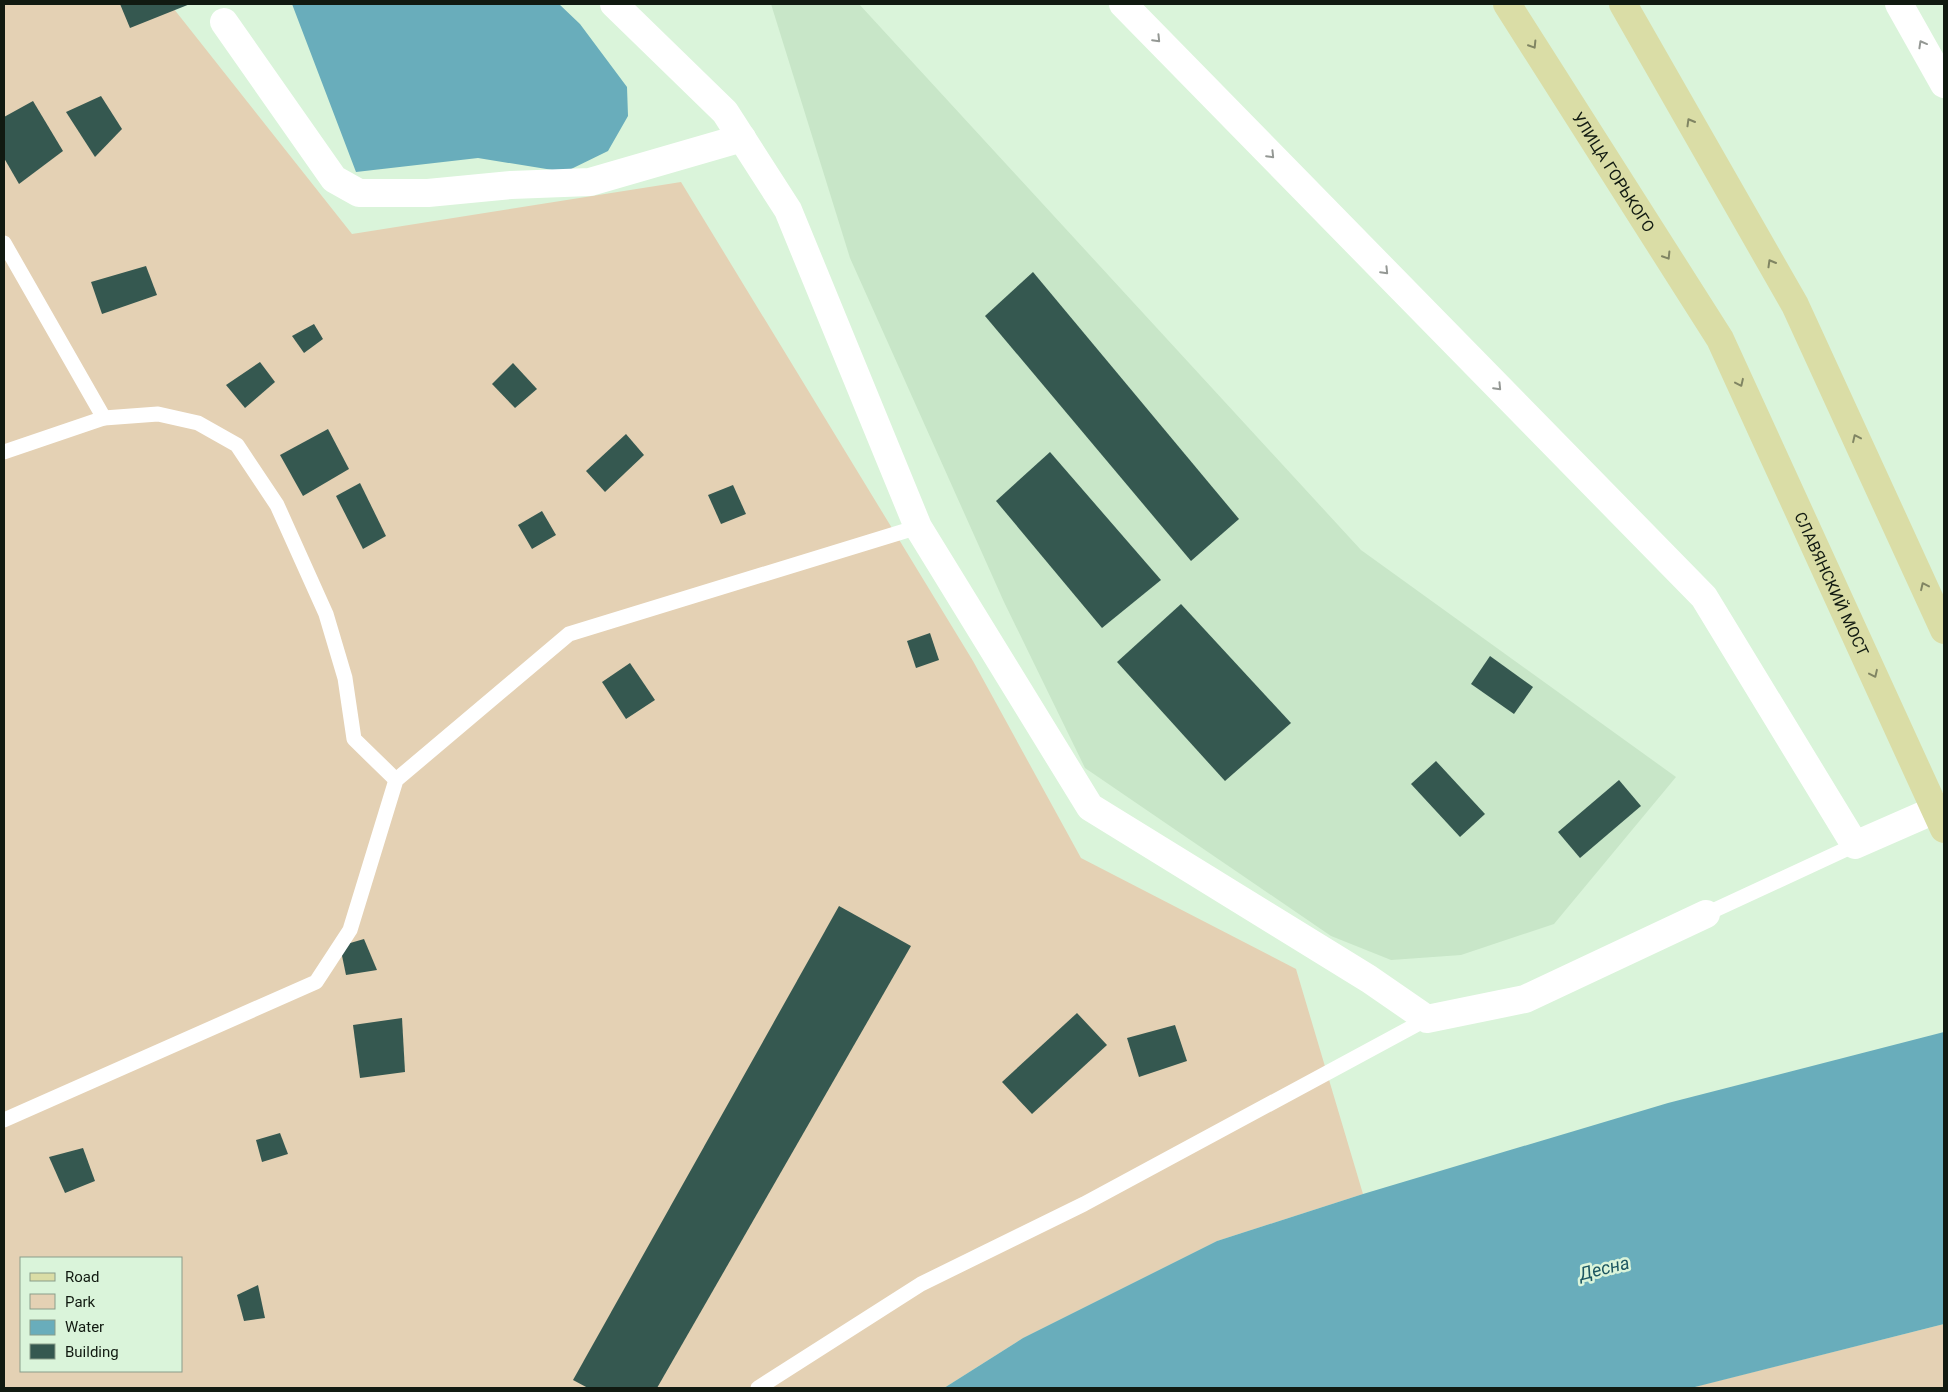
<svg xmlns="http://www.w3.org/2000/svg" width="1948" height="1392" font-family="Roboto,sans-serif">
	<rect width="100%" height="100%" fill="#daf4da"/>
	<polygon fill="#c8e6c8" points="771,4 859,4 1361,550 1676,777 1554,924 1461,955 1391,960 1331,936 1085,768 1004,602 850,258"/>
	<g fill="#e4d1b4" fill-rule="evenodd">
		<path d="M 4,4 L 170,4 L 352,234 L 681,182 L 973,661 L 1081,858 L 1296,969 L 1363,1194 L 1217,1241 L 1023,1338 L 944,1388 L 4,1388 ZM 21,1258 L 181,1258 L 181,1371 L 21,1371 Z"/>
		<polygon points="1944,1324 1944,1388 1691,1388 1705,1384"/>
	</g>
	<g fill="#69adbb">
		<polygon points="292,4 559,4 580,24 627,87 628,116 608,151 565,172 478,158 356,172"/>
		<polygon points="1944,1032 1944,1324 1691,1388 944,1388 1023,1338 1217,1241 1363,1194 1668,1103"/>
	</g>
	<g fill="#355850">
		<polygon points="120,4 190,4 130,28"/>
		<polygon points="101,96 122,129 95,157 66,112"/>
		<polygon points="33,101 63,151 19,184 4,158 4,117"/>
		<polygon points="146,266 157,295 102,314 91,282"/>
		<polygon points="1033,272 1239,519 1191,561 985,316"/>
		<polygon points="314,324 323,339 304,353 292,336"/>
		<polygon points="260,362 275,382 245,408 226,385"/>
		<polygon points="513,363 537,389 515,408 492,384"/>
		<polygon points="328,429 349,469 303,496 280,455"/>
		<polygon points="626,434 644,455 605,492 586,471"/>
		<polygon points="1050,452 1161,580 1102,628 996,501"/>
		<polygon points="360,483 386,536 363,549 336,496"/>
		<polygon points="733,485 746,514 721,524 708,495"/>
		<polygon points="542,511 556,535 532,549 518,525"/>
		<polygon points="1181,604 1291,723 1225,781 1117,662"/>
		<polygon points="930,633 939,660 916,668 907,641"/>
		<polygon points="1490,656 1533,687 1514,714 1471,684"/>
		<polygon points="630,663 655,700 626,719 602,682"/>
		<polygon points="1436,761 1485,814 1460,837 1411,784"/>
		<polygon points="1619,780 1641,806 1580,858 1558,832"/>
		<polygon points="839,906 911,946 657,1388 588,1388 573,1380"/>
		<polygon points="364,939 377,970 346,975 340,946"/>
		<polygon points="1077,1013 1107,1045 1032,1114 1002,1082"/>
		<polygon points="402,1018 405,1072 360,1078 353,1025"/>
		<polygon points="1175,1025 1187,1061 1139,1077 1127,1038"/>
		<polygon points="280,1133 288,1154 262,1162 256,1140"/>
		<polygon points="83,1148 95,1181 65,1193 49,1157"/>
		<polygon points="258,1285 265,1318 244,1321 237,1295"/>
	</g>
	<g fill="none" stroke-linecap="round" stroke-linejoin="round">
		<g stroke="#fff" stroke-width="15">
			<polyline points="4,243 104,418"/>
			<polyline points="4,452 104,418 158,414 198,423 237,445 277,505 326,614 345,678 354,739 396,780"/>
			<polyline points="1706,914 1855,845"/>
			<polyline points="4,1120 316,982 350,930 396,780 569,634 918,527"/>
			<polyline points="758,1388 921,1284 1084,1204 1427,1019"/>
		</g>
		<g stroke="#fff" stroke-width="28">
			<polyline points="614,4 725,112 788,210 918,527 1090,807 1369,979 1427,1019 1525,999 1706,914"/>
			<polyline points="224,22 334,179 359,193 428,193 511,185 590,182 742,138"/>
		</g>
		<g stroke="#fff" stroke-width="28">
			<polyline points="1123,4 1704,597 1855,845 1944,806"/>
			<polyline points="1899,4 1944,84"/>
		</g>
		<g stroke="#dadda6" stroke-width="28">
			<path id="s1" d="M 1507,4 L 1720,339 L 1944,829"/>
			<polyline points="1623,4 1795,305 1944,630"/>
		</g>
	</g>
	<defs><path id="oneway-chevron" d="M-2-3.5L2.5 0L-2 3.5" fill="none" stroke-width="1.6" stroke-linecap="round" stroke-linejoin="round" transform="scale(1.25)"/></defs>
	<g stroke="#949894">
		<use href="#oneway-chevron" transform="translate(1157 39) rotate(46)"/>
		<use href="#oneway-chevron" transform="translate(1922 44) rotate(-119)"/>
		<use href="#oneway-chevron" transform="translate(1271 155) rotate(46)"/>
		<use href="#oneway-chevron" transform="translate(1385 271) rotate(46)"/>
		<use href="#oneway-chevron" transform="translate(1498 387) rotate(46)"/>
	</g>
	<g stroke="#808563">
		<use href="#oneway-chevron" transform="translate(1533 45) rotate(58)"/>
		<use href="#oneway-chevron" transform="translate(1690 122) rotate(-120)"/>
		<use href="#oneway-chevron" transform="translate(1667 256) rotate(58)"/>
		<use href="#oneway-chevron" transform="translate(1771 263) rotate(-120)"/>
		<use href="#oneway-chevron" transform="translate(1740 383) rotate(65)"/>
		<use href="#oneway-chevron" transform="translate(1856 438) rotate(-115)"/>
		<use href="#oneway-chevron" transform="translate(1924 586) rotate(-115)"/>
		<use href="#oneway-chevron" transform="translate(1874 674) rotate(65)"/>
	</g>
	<g text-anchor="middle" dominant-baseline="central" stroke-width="5" stroke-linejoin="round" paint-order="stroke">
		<g font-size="16" fill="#111a11" stroke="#daf4da">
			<text stroke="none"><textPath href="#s1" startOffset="199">УЛИЦА ГОРЬКОГО</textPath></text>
			<text stroke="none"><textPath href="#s1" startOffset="666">СЛАВЯНСКИЙ МОСТ</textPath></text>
		</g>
		<g font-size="18" font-style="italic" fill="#1c5661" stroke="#daf4da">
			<text transform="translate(1604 1268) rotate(-14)">Десна</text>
		</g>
	</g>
	<rect width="1948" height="1392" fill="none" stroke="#111a11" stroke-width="10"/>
	<rect x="20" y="1257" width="162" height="115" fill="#daf4da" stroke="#8a9d8a"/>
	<rect x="30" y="1273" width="25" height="8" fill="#dadda6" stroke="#8a9d8a"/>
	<text x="65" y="1282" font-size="15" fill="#111a11">Road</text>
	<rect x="30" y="1294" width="25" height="15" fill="#e4d1b4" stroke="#8a9d8a"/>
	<text x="65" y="1307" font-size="15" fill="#111a11">Park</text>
	<rect x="30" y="1320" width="25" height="15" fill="#69adbb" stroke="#8a9d8a"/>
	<text x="65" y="1332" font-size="15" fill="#111a11">Water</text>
	<rect x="30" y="1344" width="25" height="15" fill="#355850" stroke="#8a9d8a"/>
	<text x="65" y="1357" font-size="15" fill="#111a11">Building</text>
</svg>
